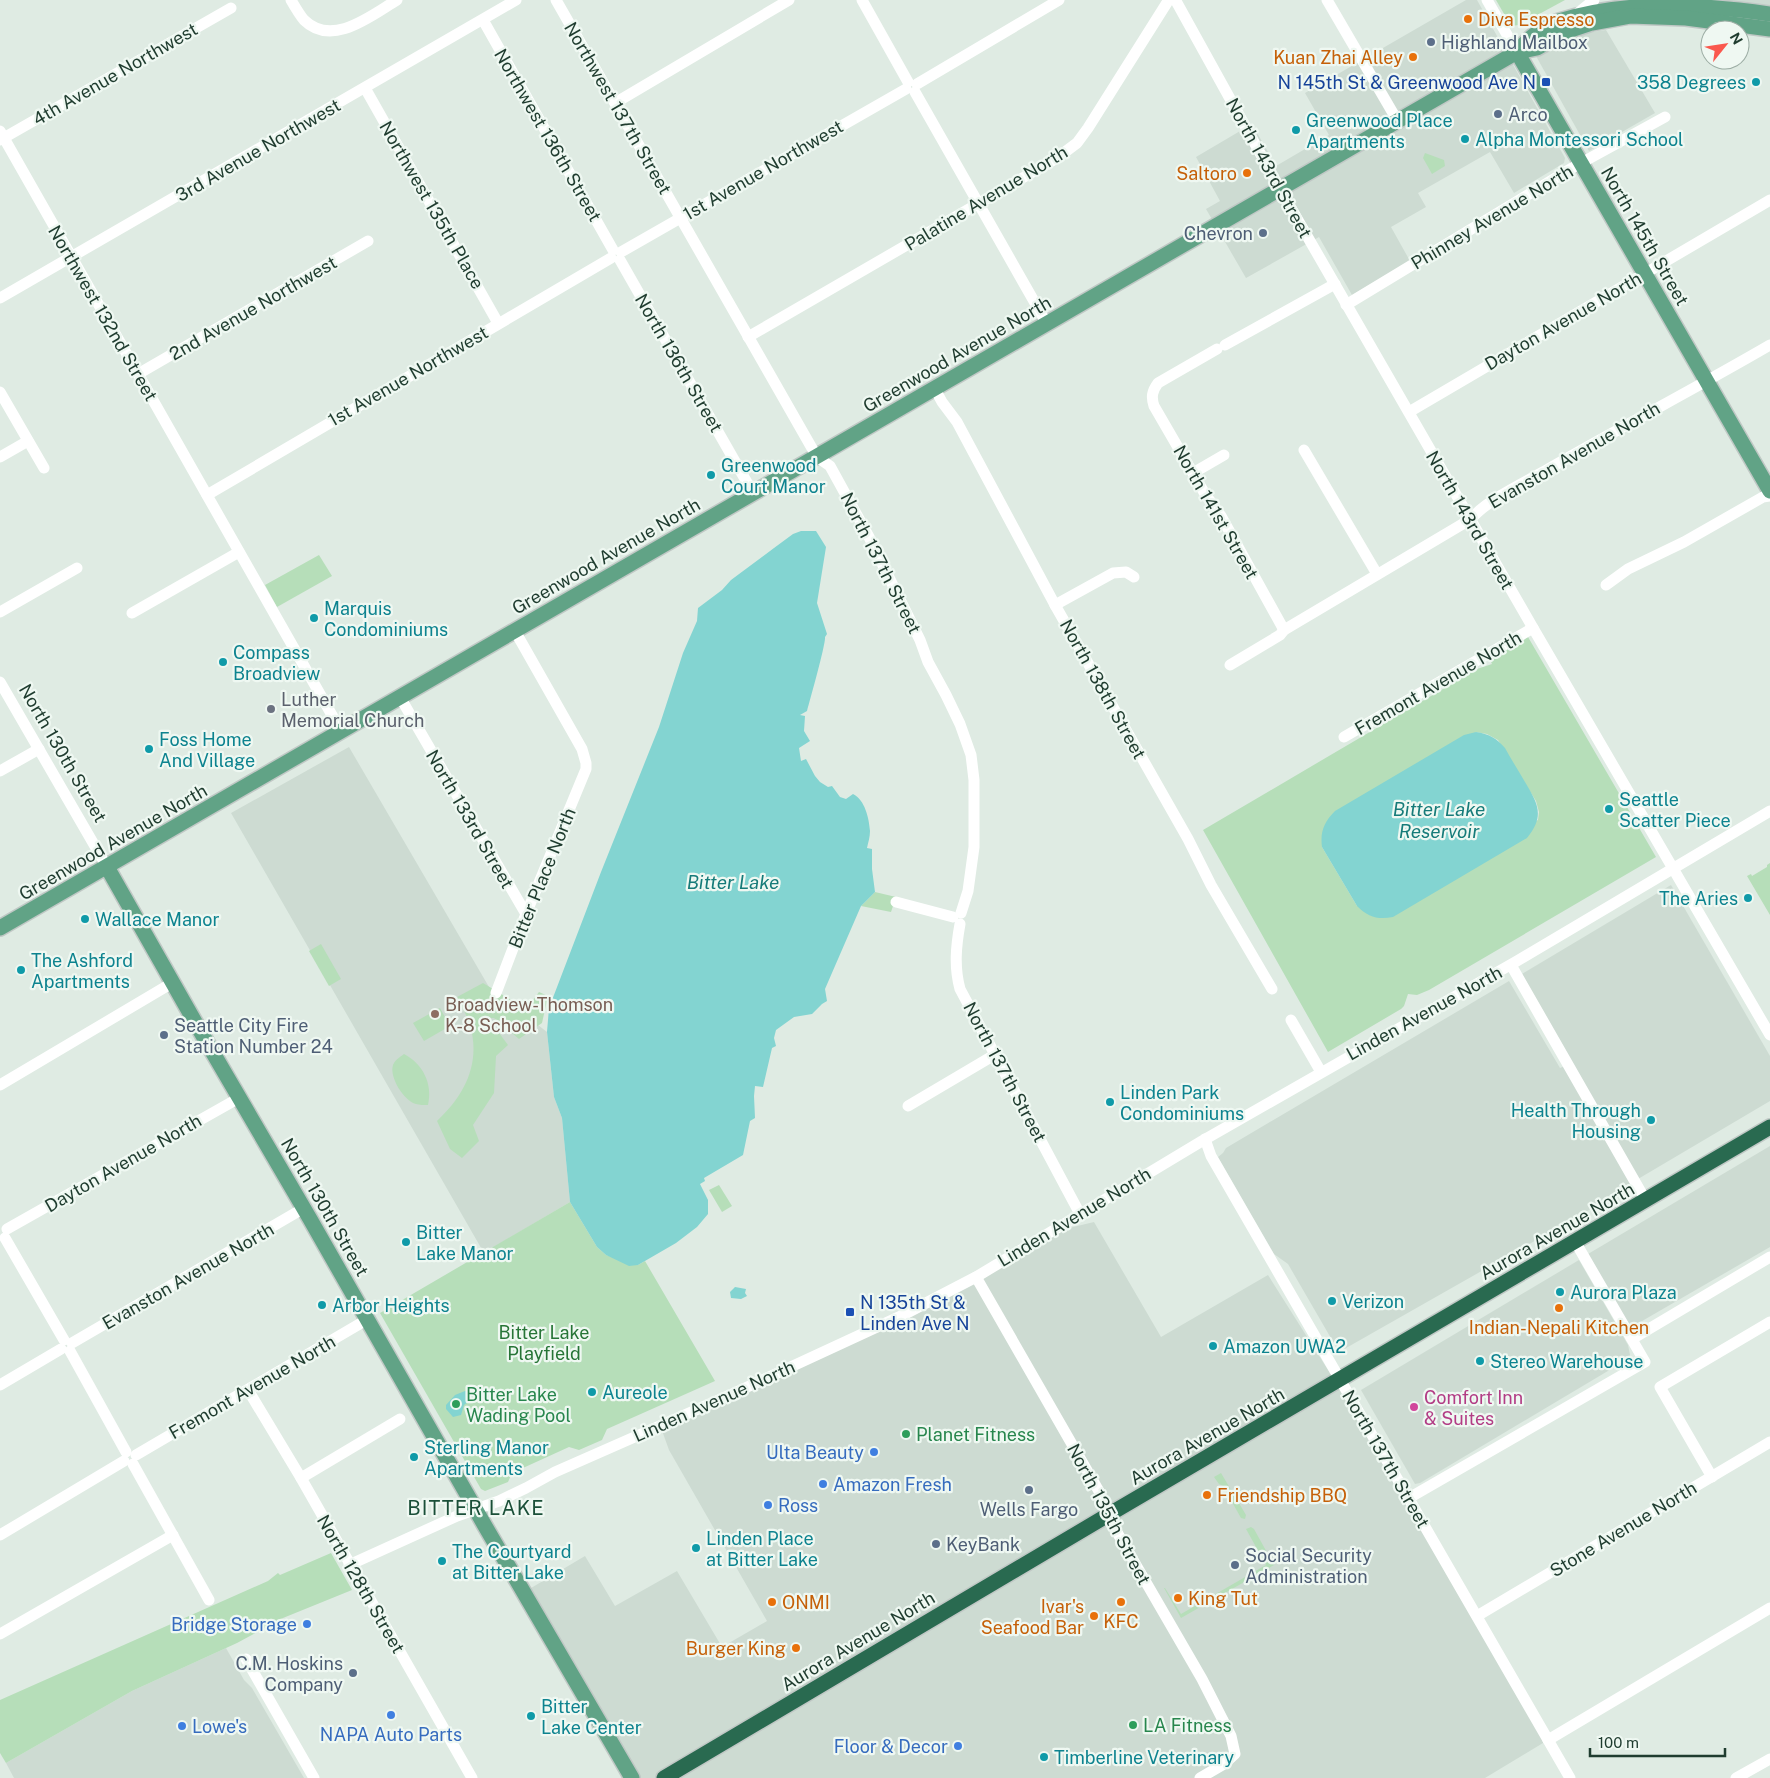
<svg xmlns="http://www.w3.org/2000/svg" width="1770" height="1778" font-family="'Public Sans',sans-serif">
	<rect width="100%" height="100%" fill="#dfebe3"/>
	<g fill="#cddbd2">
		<polygon points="1466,0 1477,0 1565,158 1564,163 1514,193 1490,152 1418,193 1426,207 1391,227 1410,261 1352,295 1319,237 1246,278 1206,209 1220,201 1196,157 1252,124 1276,166 1329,135 1305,93"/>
		<polygon points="1702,0 1770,0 1770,9"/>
		<polygon points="1606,30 1655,113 1589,151 1536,56 1584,33"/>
		<polygon points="349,747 489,987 547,1032 554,1097 562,1118 570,1202 484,1253 231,813"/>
		<polygon points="1671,885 1770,1056 1770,1101 1638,1179 1522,974"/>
		<polygon points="1509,981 1560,1068 1565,1066 1633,1185 1339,1352 1288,1264 1274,1254 1218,1157 1223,1153 1226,1148"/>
		<polygon points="1770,1146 1770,1247 1630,1328 1588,1254"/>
		<polygon points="1094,1222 1161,1337 1268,1275 1409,1498 1548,1740 1485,1778 632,1778 526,1591 585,1556 615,1606 677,1571 722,1647 767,1621 669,1450 660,1425 903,1315 1048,1233"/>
		<polygon points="1579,1260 1628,1345 1630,1355 1628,1359 1420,1483 1415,1484 1361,1390"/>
		<polygon points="226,1648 244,1680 252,1688 304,1778 14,1778 6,1763 132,1691"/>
	</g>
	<g fill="#b6deb9" fill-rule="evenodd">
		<polygon points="1496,0 1565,0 1519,25 1511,26"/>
		<polygon points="1425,153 1444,160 1445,166 1432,174 1423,158"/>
		<polygon points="319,555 332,576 277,607 265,585"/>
		<path d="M 1528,637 L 1656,857 L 1429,990 L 1417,995 L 1408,994 L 1404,1006 L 1401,1009 L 1328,1052 L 1203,830 L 1477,669 L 1492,664 L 1490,660 ZM 1476,732 L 1487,734 L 1498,740 L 1536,801 L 1539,812 L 1538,820 L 1357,906 L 1322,847 Z"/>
		<polygon points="1770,863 1770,915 1747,876 1751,874 1752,876 1767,867 1767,865"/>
		<polygon points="875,892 896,897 891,912 861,906"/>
		<polygon points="321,944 341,979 329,986 309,951"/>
		<path d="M 483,983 L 526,1009 L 539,992 L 548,996 L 542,1023 L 519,1039 L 494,1018 L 488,1018 L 508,1045 L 496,1056 L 494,1093 L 473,1125 L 479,1141 L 462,1158 L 450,1149 L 437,1121 C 465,1095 481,1063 470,1025 C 467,1015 461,1006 457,997 Z"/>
		<polygon points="440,1008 450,1026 424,1041 413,1023"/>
		<path d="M 404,1054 C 423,1064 433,1084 428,1105 C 424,1105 419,1105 416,1104 C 404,1101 389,1077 393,1065 C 395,1060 400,1057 404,1054 Z"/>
		<polygon points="719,1185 732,1206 722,1212 709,1190"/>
		<polygon points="570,1202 597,1247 606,1255 638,1265 645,1261 715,1381 607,1429 602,1440 579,1450 569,1447 512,1473 508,1482 485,1491 481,1489 380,1313"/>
		<polygon points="1221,1473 1246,1515 1245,1519 1241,1518 1223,1486 1219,1484 1214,1477"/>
		<polygon points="1251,1527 1254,1529 1274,1565 1181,1618 1164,1588 1165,1588 1181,1614 1266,1565 1246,1529"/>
		<polygon points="331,1553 352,1590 283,1618 237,1643 132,1691 6,1763 0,1753 0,1700 268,1581 278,1573 280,1575"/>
	</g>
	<g fill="#83d4d1">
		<path d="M 801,531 L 816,531 L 826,547 L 817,603 L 827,634 L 825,637 C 826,643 810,700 807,711 L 800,715 L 805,716 L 804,731 L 810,741 L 799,748 L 801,761 L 806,759 L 815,776 L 820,782 L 828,787 L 832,786 L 840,797 L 846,799 L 853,794 C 865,800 869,818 870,831 C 870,837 868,843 867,848 L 872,849 L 872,869 L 875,892 L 861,906 L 825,989 L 827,1001 L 822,1004 L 812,1014 L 794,1017 L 776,1030 L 774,1038 L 776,1046 L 772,1048 L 763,1087 L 755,1086 L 754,1096 L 755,1118 L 750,1121 L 743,1155 L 704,1178 L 705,1181 L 700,1184 L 708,1200 L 708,1214 L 697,1227 L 676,1243 L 638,1265 L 629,1266 L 606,1255 L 597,1247 L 570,1202 L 562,1118 L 554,1097 L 547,1032 L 549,1008 L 601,872 L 659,727 L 683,653 L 697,621 L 698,608 L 722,590 L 731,580 L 774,548 L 793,534 Z"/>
		<path d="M 1476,732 C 1489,734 1496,738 1505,748 C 1511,759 1518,770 1525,782 C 1538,804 1545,816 1527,838 L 1393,917 C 1378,920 1368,917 1357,906 L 1322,847 C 1320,832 1324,822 1335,811 L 1464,735 Z"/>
		<polygon points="735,1287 746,1289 745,1293 747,1296 741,1299 731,1298 730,1292"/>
		<polygon points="465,1391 469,1391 472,1395 472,1399 464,1405 461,1415 453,1417 446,1409 446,1405 455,1395"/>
	</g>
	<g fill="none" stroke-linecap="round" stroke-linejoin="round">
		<g stroke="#c0c8c5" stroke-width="18">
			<g id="major">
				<polyline points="1517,52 1770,491"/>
				<path d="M 1517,52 C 1530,36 1540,30 1559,21 C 1626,0 1700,4 1770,14"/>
				<polyline points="107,867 195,1022 310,1219 485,1526 632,1778"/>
				<polyline points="0,928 1517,52 1537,48 1568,31 1592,23 1630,16 1686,18 1770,29"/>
			</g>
		</g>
		<g stroke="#c0c8c5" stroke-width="18">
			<polyline id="highway" points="664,1778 1108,1515 1770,1127"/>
		</g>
		<g stroke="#fff" stroke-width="11">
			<path d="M 291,0 C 295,7 299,14 304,20 C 332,48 372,15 397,0"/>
			<polyline points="556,0 817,457 830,466 869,537 920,640 928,662 946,695 960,724 971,755 974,780 974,847 968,891 961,913"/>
			<polyline points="862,0 908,82"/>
			<polyline points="1327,0 1397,120"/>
			<polyline points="1487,0 1517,52"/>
			<polyline points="1176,1 1280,189 1533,628 1770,1035"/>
			<polyline points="1578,13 1594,0"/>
			<polyline points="483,20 613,250"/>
			<polyline points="917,84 1059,0"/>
			<polyline points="365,88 498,323"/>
			<polyline points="915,92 1047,324"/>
			<polyline points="615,103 789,0"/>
			<polyline points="0,131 341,731"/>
			<polyline points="0,140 231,8"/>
			<polyline points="621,252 906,89"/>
			<polyline points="620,260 753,493"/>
			<polyline points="0,298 516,0"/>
			<polyline points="1346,305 1572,168 1665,117"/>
			<polyline points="748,337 1057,158 1077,143 1088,128 1168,1"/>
			<polyline points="1225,345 1335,284"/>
			<path d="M 1217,349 L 1158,383 C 1152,391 1151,397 1154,406 L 1205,494 L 1221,516 L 1284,630"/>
			<polyline points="138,374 368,241"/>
			<polyline points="935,389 942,402 957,422 1055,605 1188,839 1211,885 1272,989"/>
			<polyline points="0,392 44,468"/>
			<polyline points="1409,412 1770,200"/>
			<polyline points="1304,450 1377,574"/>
			<polyline points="0,457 28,441"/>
			<polyline points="1193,473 1224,455"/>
			<polyline points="207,495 611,258"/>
			<polyline points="1606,585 1628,569 1684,542 1763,497 1770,496"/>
			<polyline points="1055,605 1113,573 1126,572 1134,577"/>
			<polyline points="0,612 77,568"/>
			<polyline points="132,613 239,552"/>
			<path d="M 1230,665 L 1280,635 L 1284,630 L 1471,519 C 1488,499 1526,482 1550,468 C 1623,426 1698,387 1770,345"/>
			<polyline points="0,682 107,867"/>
			<polyline points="400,697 526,914"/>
			<polyline points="1344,737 1533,628"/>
			<polyline points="0,771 39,749"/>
			<polyline points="896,902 953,917"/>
			<path d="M 960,924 C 956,946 954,967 960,989 L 1080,1214"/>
			<polyline points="1511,965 1646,1201"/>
			<polyline points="496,993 526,914 586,769 586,763 582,749 515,631"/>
			<polyline points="1291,1020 1321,1072"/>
			<polyline points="0,1085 172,983"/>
			<polyline points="908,1106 996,1054"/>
			<polyline points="1205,1139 1211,1156 1570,1778"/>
			<polyline points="7,1229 239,1098"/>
			<polyline points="5,1238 64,1340"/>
			<polyline points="976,1277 1100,1493 1108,1515 1118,1534 1202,1679 1231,1736 1235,1754 1224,1764 1200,1778"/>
			<polyline points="1632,1339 1770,1257"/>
			<polyline points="72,1343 304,1208"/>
			<polyline points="70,1351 126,1452"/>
			<polyline points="0,1385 61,1349"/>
			<polyline points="248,1390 301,1478 472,1778"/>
			<polyline points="136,1455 368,1319"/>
			<polyline points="133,1464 209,1600"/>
			<polyline points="1712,1477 1660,1387 1770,1322"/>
			<polyline points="301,1478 400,1419"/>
			<polyline points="1409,1498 1645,1362 1576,1243"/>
			<polyline points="0,1535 124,1461"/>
			<polyline points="349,1565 457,1516 499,1501 526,1488 555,1472 730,1395 903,1315 976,1277 1202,1141 1517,961 1770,811"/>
			<polyline points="1477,1616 1770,1442"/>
			<polyline points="0,1634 173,1535"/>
			<polyline points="246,1659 314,1778"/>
			<polyline points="1548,1740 1770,1608"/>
			<polyline points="1736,1778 1770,1759"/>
		</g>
		<use href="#major" stroke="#61a386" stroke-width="15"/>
		<use href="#highway" stroke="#296a50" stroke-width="15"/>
	</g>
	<g fill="#e8710a" stroke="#eff8f2" stroke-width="2">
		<circle cx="1468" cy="19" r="5"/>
		<circle cx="1413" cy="57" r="5"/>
		<circle cx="1247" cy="173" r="5"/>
		<circle cx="1559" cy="1308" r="5"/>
		<circle cx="1207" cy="1495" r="5"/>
		<circle cx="1178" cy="1598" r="5"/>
		<circle cx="772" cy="1602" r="5"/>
		<circle cx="1121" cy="1602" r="5"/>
		<circle cx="1094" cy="1616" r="5"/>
		<circle cx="796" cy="1648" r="5"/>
	</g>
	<g fill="#5c6f8a" stroke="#eff8f2" stroke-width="2">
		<circle cx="1431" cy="42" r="5"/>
		<circle cx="1498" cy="114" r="5"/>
		<circle cx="1263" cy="233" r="5"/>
		<circle cx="164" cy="1035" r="5"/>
		<circle cx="1029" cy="1490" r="5"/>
		<circle cx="936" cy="1544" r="5"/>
		<circle cx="1235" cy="1565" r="5"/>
		<circle cx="353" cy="1673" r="5"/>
	</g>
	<g fill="#1a4fb4" stroke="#eff8f2" stroke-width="2">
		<rect x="1541" y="77" width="10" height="10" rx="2.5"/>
		<rect x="845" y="1307" width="10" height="10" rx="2.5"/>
	</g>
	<g fill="#0f9aa8" stroke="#eff8f2" stroke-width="2">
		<circle cx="1756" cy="82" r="5"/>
		<circle cx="1296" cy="130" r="5"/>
		<circle cx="1465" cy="139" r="5"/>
		<circle cx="711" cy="475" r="5"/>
		<circle cx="314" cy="618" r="5"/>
		<circle cx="223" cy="662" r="5"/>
		<circle cx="149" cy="749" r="5"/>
		<circle cx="1609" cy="809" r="5"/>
		<circle cx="1748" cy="898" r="5"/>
		<circle cx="85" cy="919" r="5"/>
		<circle cx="21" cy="970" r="5"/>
		<circle cx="1110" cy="1102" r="5"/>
		<circle cx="1651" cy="1120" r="5"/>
		<circle cx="406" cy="1242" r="5"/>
		<circle cx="1560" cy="1292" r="5"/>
		<circle cx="1332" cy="1301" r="5"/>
		<circle cx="322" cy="1305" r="5"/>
		<circle cx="1213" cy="1346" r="5"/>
		<circle cx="1480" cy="1361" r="5"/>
		<circle cx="592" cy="1392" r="5"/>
		<circle cx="414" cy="1457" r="5"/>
		<circle cx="696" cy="1548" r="5"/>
		<circle cx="442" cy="1561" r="5"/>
		<circle cx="531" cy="1716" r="5"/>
		<circle cx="1044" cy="1757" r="5"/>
	</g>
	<circle fill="#6b7280" stroke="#eff8f2" stroke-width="2" cx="271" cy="709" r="5"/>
	<circle fill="#8d6e63" stroke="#eff8f2" stroke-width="2" cx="435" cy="1014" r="5"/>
	<g fill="#2e9e5b" stroke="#eff8f2" stroke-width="2">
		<circle cx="456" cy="1404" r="5"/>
		<circle cx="906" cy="1434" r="5"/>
		<circle cx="1133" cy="1725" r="5"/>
	</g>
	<circle fill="#d1479c" stroke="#eff8f2" stroke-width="2" cx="1414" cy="1407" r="5"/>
	<g fill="#3f7fe0" stroke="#eff8f2" stroke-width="2">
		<circle cx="874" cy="1452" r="5"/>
		<circle cx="823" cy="1484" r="5"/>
		<circle cx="768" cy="1505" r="5"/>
		<circle cx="307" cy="1624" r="5"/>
		<circle cx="391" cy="1715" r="5"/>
		<circle cx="182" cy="1726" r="5"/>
		<circle cx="958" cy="1746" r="5"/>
	</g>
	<g text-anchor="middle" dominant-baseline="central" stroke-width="4.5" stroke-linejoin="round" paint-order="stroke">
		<g font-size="18" fill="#c56008" stroke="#eff8f2" text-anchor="start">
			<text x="1478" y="19">Diva Espresso</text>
			<text x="1403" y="57" text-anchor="end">Kuan Zhai Alley</text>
			<text x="1237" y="173" text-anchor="end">Saltoro</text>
			<text x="1559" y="1327" text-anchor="middle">Indian-Nepali Kitchen</text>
			<text x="1217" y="1495">Friendship BBQ</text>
			<text x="1188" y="1598">King Tut</text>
			<text x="782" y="1602">ONMI</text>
			<text x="1084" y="1606" text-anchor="end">Ivar's<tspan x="1084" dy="21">Seafood Bar</tspan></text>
			<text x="1121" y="1621" text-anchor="middle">KFC</text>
			<text x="786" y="1648" text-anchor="end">Burger King</text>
		</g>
		<g font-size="18" fill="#4e5e75" stroke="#eff8f2" text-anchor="start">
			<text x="1441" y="42">Highland Mailbox</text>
			<text x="1508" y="114">Arco</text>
			<text x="1253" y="233" text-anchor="end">Chevron</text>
			<text x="174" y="1025">Seattle City Fire<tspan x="174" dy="21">Station Number 24</tspan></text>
			<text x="1029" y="1509" text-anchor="middle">Wells Fargo</text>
			<text x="946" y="1544">KeyBank</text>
			<text x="1245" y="1555">Social Security<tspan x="1245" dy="21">Administration</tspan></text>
			<text x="343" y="1663" text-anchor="end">C.M. Hoskins<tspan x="343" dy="21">Company</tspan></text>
		</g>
		<g font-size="18" fill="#1f3c2f" stroke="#eff8f2">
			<text transform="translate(115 74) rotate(-30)">4th Avenue Northwest</text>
			<text transform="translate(618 108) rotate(60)">Northwest 137th Street</text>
			<text transform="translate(548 135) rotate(60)">Northwest 136th Street</text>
			<text transform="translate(258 150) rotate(-30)">3rd Avenue Northwest</text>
			<text transform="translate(1269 168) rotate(61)">North 143rd Street</text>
			<text transform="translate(763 170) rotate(-30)">1st Avenue Northwest</text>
			<text transform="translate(986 198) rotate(-31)">Palatine Avenue North</text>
			<text transform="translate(432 205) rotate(60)">Northwest 135th Place</text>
			<text transform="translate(1492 217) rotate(-31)">Phinney Avenue North</text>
			<text transform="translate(1645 236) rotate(60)">North 145th Street</text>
			<text transform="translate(253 308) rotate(-30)">2nd Avenue Northwest</text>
			<text transform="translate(103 313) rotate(60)">Northwest 132nd Street</text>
			<text transform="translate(1563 321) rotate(-30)">Dayton Avenue North</text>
			<text transform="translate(957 354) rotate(-30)">Greenwood Avenue North</text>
			<text transform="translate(679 363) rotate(60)">North 136th Street</text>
			<text transform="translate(408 376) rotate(-30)">1st Avenue Northwest</text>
			<text transform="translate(1574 455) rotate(-30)">Evanston Avenue North</text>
			<text transform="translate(1216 512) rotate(60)">North 141st Street</text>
			<text transform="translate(1470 520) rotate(60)">North 143rd Street</text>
			<text transform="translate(606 556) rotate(-30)">Greenwood Avenue North</text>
			<text transform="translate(881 563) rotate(63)">North 137th Street</text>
			<text transform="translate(1438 683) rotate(-30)">Fremont Avenue North</text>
			<text transform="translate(1103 689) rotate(61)">North 138th Street</text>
			<text transform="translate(63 753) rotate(60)">North 130th Street</text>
			<text transform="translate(470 819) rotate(60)">North 133rd Street</text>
			<text transform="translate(113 842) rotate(-30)">Greenwood Avenue North</text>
			<text transform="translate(542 878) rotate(-68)">Bitter Place North</text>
			<text transform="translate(1424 1013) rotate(-29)">Linden Avenue North</text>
			<text transform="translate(1005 1072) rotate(62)">North 137th Street</text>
			<text transform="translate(123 1163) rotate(-30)">Dayton Avenue North</text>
			<text transform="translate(325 1207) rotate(60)">North 130th Street</text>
			<text transform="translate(1074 1217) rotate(-31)">Linden Avenue North</text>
			<text transform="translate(1557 1231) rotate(-30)">Aurora Avenue North</text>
			<text transform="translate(188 1276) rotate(-30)">Evanston Avenue North</text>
			<text transform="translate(252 1387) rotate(-30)">Fremont Avenue North</text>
			<text transform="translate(714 1401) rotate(-24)">Linden Avenue North</text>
			<text transform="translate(1207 1436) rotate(-30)">Aurora Avenue North</text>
			<text transform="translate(1386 1459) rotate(60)">North 137th Street</text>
			<text transform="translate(1109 1514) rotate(62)">North 135th Street</text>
			<text transform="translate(1623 1529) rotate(-31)">Stone Avenue North</text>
			<text transform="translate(361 1584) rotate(60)">North 128th Street</text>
			<text transform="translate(858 1641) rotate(-31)">Aurora Avenue North</text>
		</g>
		<g font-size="18" fill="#164399" stroke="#eff8f2" text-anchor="end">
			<text x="1536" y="82">N 145th St &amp; Greenwood Ave N</text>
			<text x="860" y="1302" text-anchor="start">N 135th St &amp;<tspan x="860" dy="21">Linden Ave N</tspan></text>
		</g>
		<g font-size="18" fill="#0d838f" stroke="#eff8f2" text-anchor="start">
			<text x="1746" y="82" text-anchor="end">358 Degrees</text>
			<text x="1306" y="120">Greenwood Place<tspan x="1306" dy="21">Apartments</tspan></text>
			<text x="1475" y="139">Alpha Montessori School</text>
			<text x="721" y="465">Greenwood<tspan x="721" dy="21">Court Manor</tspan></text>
			<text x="324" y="608">Marquis<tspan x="324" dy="21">Condominiums</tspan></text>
			<text x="233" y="652">Compass<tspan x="233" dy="21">Broadview</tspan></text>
			<text x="159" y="739">Foss Home<tspan x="159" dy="21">And Village</tspan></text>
			<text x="1619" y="799">Seattle<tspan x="1619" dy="21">Scatter Piece</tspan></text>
			<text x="1738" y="898" text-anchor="end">The Aries</text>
			<text x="95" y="919">Wallace Manor</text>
			<text x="31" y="960">The Ashford<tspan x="31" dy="21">Apartments</tspan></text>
			<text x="1120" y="1092">Linden Park<tspan x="1120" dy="21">Condominiums</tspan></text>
			<text x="1641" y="1110" text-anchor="end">Health Through<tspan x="1641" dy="21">Housing</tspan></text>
			<text x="416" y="1232">Bitter<tspan x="416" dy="21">Lake Manor</tspan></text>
			<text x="1570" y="1292">Aurora Plaza</text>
			<text x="1342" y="1301">Verizon</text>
			<text x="332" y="1305">Arbor Heights</text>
			<text x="1223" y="1346">Amazon UWA2</text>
			<text x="1490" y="1361">Stereo Warehouse</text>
			<text x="602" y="1392">Aureole</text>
			<text x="424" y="1447">Sterling Manor<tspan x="424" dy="21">Apartments</tspan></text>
			<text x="706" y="1538">Linden Place<tspan x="706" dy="21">at Bitter Lake</tspan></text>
			<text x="452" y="1551">The Courtyard<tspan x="452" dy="21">at Bitter Lake</tspan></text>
			<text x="541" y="1706">Bitter<tspan x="541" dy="21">Lake Center</tspan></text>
			<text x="1054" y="1757">Timberline Veterinary</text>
		</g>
		<g font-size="18" fill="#5b616d" stroke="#eff8f2" text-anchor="start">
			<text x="281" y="699">Luther<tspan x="281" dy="21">Memorial Church</tspan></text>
		</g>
		<g font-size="18" fill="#785e54" stroke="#eff8f2" text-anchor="start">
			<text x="445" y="1004">Broadview-Thomson<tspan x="445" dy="21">K-8 School</tspan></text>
		</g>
		<g font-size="18" fill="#277537" stroke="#eff8f2">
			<text x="544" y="1332">Bitter Lake<tspan x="544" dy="21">Playfield</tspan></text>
		</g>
		<g font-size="18" fill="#27864d" stroke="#eff8f2" text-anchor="start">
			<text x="466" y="1394">Bitter Lake<tspan x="466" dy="21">Wading Pool</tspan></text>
			<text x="916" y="1434">Planet Fitness</text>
			<text x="1143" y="1725">LA Fitness</text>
		</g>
		<g font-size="18" fill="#b23c85" stroke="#eff8f2" text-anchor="start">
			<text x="1424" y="1397">Comfort Inn<tspan x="1424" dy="21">&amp; Suites</tspan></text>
		</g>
		<g font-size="18" fill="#366cbe" stroke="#eff8f2" text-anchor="end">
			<text x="864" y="1452">Ulta Beauty</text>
			<text x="833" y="1484" text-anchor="start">Amazon Fresh</text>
			<text x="778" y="1505" text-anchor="start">Ross</text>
			<text x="297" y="1624">Bridge Storage</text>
			<text x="192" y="1726" text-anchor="start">Lowe's</text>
			<text x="391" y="1734" text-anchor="middle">NAPA Auto Parts</text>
			<text x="948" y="1746">Floor &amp; Decor</text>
		</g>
		<g font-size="19" font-style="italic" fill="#167b79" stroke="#eff8f2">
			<text x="1439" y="809">Bitter Lake<tspan x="1439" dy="22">Reservoir</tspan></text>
			<text x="733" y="882">Bitter Lake</text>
		</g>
		<g font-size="20" letter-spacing="1" fill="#1a4f38" stroke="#eff8f2">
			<text x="476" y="1508">BITTER LAKE</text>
		</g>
	</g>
	<g transform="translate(1725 45) rotate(60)"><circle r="24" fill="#eff8f2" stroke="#9cada4"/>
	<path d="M0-4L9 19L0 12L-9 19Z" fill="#fa584e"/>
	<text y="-8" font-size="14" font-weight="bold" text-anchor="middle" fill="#1f3c2f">N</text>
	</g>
	<path d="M1590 1748v8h135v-8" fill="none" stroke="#1f3c2f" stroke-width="2.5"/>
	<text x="1598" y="1748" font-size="15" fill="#1f3c2f" stroke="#eff8f2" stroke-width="4" paint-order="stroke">100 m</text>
</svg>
